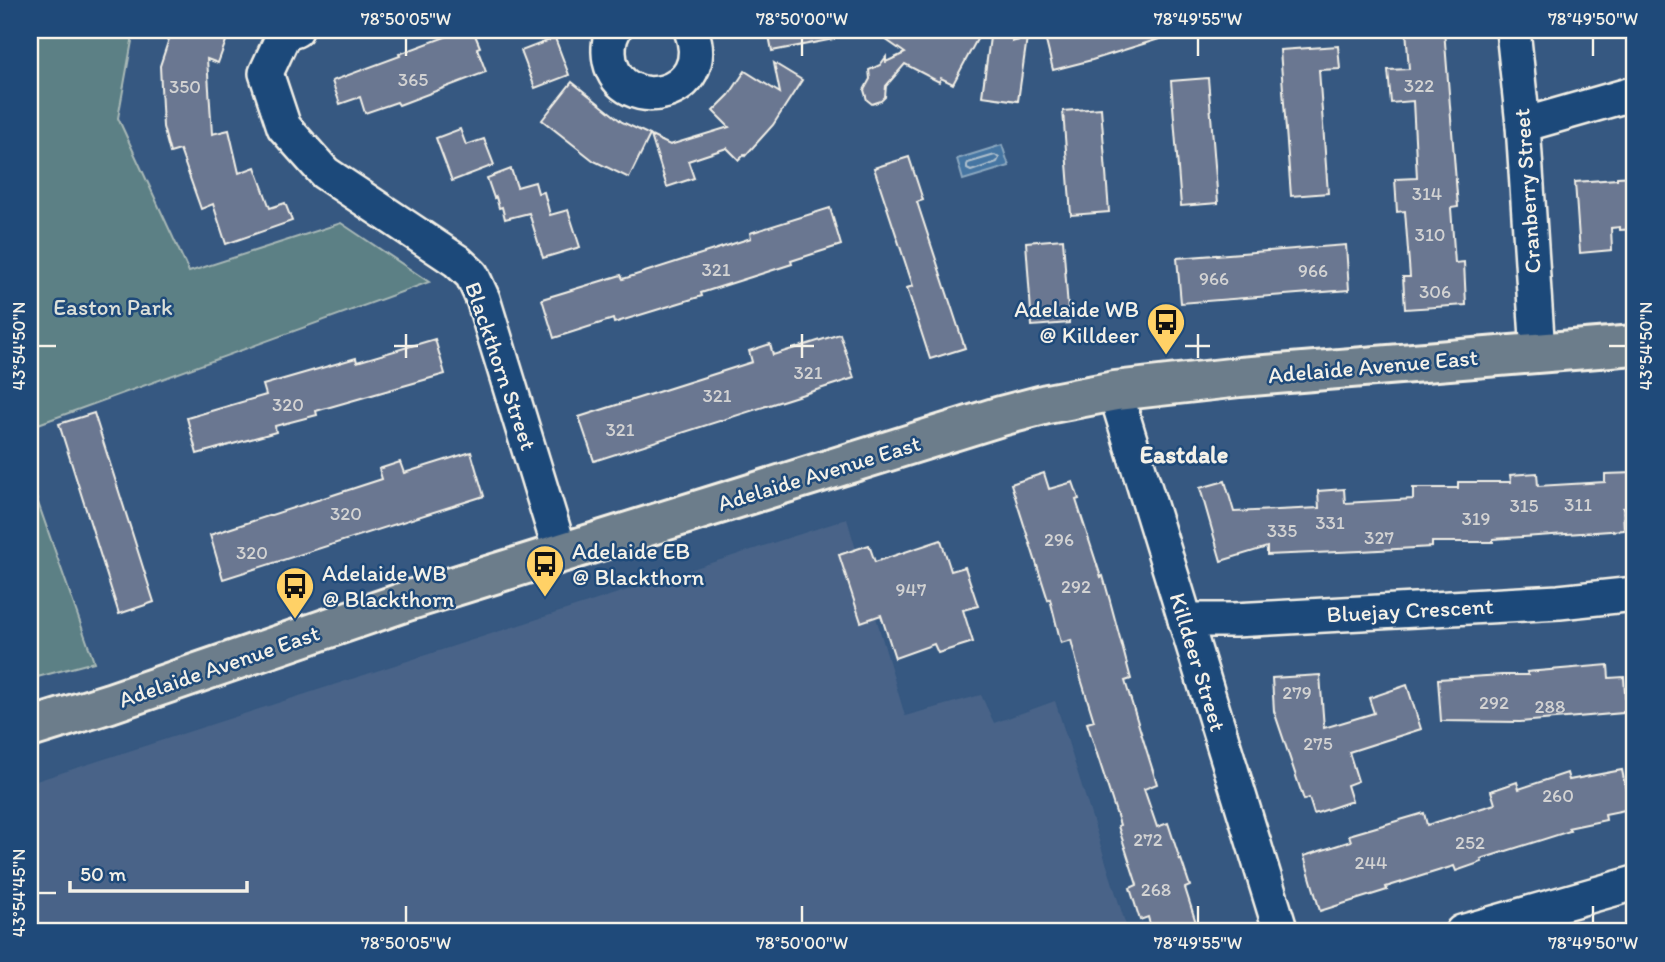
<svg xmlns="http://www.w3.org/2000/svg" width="1665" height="962" font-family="Itim,sans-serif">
	<rect width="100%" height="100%" fill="#365881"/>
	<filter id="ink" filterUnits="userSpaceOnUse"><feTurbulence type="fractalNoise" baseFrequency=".0143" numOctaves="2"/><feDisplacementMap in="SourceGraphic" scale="14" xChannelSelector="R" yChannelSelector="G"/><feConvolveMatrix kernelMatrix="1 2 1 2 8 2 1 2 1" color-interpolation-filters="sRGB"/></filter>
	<g filter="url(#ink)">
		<polygon fill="#496488" points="847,519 905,716 981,695 994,723 1055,701 1128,932 30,932 30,783"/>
		<g fill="#5c8085" stroke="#a8b8b6" stroke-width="2">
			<polygon points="30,30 134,30 118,118 189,272 341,223 429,282 30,427"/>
			<polygon points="30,480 94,662 30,679"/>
		</g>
		<polygon fill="#4575a2" stroke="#8ba7be" stroke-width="2" points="1002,145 1009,166 963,180 957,159"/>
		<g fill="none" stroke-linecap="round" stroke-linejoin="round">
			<polygon stroke="#aebfcc" stroke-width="2" points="995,155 999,158 997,162 971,171 967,169 967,165 968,163"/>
		</g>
		<g fill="#6b7791" stroke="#f4f1e8" stroke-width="2">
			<polygon points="172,30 206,30 205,33 226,41 218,63 207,59 212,134 229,130 239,173 255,167 270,208 285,203 292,221 226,244 213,204 201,209 180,150 170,153 163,127 160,66"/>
			<polygon points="464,30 473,30 480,47 477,48 486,72 399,105 397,102 365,113 360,97 340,104 332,81 400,56 399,54"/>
			<polygon points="768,30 833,30 834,39 772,51"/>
			<polygon points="872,30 982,30 953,84 941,78 939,82 905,64 886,86 885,97 881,101 872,104 867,100 864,90 870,79 869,70 880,65 886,57 886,62 905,53"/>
			<polygon points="991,30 1014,30 1012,42 1027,38 1018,101 982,96"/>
			<polygon points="1057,30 1174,30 1175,34 1092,60 1053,70 1044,33"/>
			<polygon points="1406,30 1444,30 1458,207 1451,208 1455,263 1464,262 1466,305 1405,309 1403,277 1410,277 1405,211 1397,212 1395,179 1417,178 1413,101 1391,103 1388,70 1409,69"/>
			<polygon points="555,38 569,75 535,88 521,51"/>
			<polygon points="1338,46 1340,69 1319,70 1328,193 1291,196 1280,50"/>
			<polygon points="774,63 802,80 773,125 745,156 744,155 739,160 727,148 688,161 694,178 667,187 651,136 670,145 729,127 713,111 729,95 745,71 780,93"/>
			<polygon points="1208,78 1218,203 1181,206 1171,81"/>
			<polygon points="572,82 622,122 650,135 629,178 594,161 542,120"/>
			<polygon points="1101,108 1109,212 1071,215 1063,111"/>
			<polygon points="460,129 466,145 484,139 494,165 452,181 436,138"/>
			<polygon points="909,157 923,200 917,202 965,348 930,359 907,288 913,286 874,168"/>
			<polygon points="511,169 517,187 535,182 538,193 544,192 550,215 568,210 580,247 543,258 529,213 505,219 502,207 499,208 496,197 494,198 487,178"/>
			<polygon points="1635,176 1635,229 1620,230 1620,227 1611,228 1612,250 1580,253 1575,182 1617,179 1617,177"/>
			<polygon points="830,208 841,245 791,261 792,264 701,293 702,296 614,323 613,319 554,338 542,299 621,275 623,279 751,238 750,233"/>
			<polygon points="1063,239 1069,323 1032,326 1026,242"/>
			<polygon points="1346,245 1349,290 1181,303 1177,258"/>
			<polygon points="840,334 854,378 594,461 579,417 752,362 749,351 770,344 773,355"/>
			<polygon points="435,339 445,374 316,411 317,415 275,426 276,432 197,454 187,418 266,395 263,385 356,358 357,362"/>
			<polygon points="94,413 154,602 119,614 59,424"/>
			<polygon points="471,452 484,496 223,579 210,535 382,479 379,469 400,462 404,473"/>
			<polygon points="1044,473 1049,489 1073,482 1079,499 1076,500 1101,577 1103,576 1110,601 1131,679 1125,681 1157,784 1144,789 1157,827 1168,823 1180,860 1181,859 1190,886 1185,888 1199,932 1152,932 1148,917 1140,920 1130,888 1137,885 1118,826 1120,825 1087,723 1094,721 1081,679 1071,640 1061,643 1050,599 1048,600 1011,484"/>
			<polygon points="1537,473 1538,486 1605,482 1605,474 1635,473 1635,507 1623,508 1624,530 1493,539 1493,542 1432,542 1432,547 1361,551 1267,555 1267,547 1221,561 1200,488 1225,481 1234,512 1319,508 1318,491 1344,489 1345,503 1413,499 1413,488 1458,488 1458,482 1511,482 1510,475"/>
			<polygon points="941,540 951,571 965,567 978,606 963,610 973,642 938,653 934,644 895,658 881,615 861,622 839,555 869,545 875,562"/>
			<polygon points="1608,665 1609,678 1624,677 1626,710 1623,711 1623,713 1520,722 1441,721 1438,679 1502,675 1528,675 1527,672"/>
			<polygon points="1320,675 1324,728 1374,713 1369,698 1407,685 1421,729 1349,752 1358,781 1347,785 1352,801 1314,814 1309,798 1304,800 1274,711 1272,678"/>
			<polygon points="1622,770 1630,809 1605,814 1606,820 1568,828 1570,831 1481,859 1482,862 1456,871 1454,866 1386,887 1387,890 1320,911 1304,856 1351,841 1349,835 1424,813 1427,825 1495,804 1491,791 1517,782 1519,789 1567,773 1569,780"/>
		</g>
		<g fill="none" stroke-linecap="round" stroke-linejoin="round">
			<g stroke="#f4f1e8" stroke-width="38">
				<g id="minor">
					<polyline points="296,30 284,34 266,73 284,127 325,173 457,261 472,275 483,299 561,554"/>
					<path d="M 614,30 C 608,40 608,50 610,61 C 622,117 717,97 691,30"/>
					<polyline points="1513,30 1523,125 1538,353"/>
					<polyline points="1523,125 1635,93"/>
					<polyline points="1115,391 1281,932"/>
					<polyline points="1185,620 1234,620 1559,602 1635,594"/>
					<polyline points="1462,932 1635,883"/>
				</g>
			</g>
			<g stroke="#f4f1e8" stroke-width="44">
				<polyline id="major" points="30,728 110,703 407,601 924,440 1001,416 1047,404 1115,391 1240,377 1635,345"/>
			</g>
			<use href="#minor" stroke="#1f4a7a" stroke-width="33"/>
			<use href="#major" stroke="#6c7d8b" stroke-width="38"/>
		</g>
	</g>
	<path fill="none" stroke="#f4f1e8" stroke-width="2.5" d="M 406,38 L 406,56M 802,38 L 802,56M 1198,38 L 1198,56M 1593,38 L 1593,56M 406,334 L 406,358M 802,334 L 802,358M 1198,334 L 1198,358M 38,346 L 56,346M 394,346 L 418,346M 790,346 L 814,346M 1185,346 L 1210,346M 1609,346 L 1626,346M 38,893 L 56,893M 406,906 L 406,923M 802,906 L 802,923M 1198,906 L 1198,923M 1593,906 L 1593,923"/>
	<defs>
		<g id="bus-pin" transform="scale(2.0125)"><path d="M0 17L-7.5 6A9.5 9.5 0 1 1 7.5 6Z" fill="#ffd166" stroke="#1f4a7a"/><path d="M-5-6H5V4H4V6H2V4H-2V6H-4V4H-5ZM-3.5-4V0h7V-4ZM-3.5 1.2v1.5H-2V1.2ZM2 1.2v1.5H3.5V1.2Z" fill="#111"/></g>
	</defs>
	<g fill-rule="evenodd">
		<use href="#bus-pin" x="1166" y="322"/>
		<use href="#bus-pin" x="545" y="564"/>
		<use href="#bus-pin" x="295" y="586"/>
	</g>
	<g text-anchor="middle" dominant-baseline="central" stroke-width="5" stroke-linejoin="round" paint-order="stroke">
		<g font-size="19" fill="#d2d2d2">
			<text x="413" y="79">365</text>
			<text x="1419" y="85">322</text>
			<text x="185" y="86">350</text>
			<text x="1427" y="193">314</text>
			<text x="1430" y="234">310</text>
			<text x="716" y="269">321</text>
			<text x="1313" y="270">966</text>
			<text x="1214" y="278">966</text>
			<text x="1435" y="291">306</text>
			<text x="808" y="372">321</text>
			<text x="717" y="395">321</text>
			<text x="288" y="404">320</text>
			<text x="620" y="429">321</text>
			<text x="1578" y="504">311</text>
			<text x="1524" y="505">315</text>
			<text x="346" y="513">320</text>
			<text x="1476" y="518">319</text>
			<text x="1330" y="522">331</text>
			<text x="1282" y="530">335</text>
			<text x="1379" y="537">327</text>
			<text x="1059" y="539">296</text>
			<text x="252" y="552">320</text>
			<text x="1076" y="586">292</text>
			<text x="911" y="589">947</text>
			<text x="1297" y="692">279</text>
			<text x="1494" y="702">292</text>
			<text x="1550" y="706">288</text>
			<text x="1318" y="743">275</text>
			<text x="1558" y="795">260</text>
			<text x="1148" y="839">272</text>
			<text x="1470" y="842">252</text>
			<text x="1371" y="862">244</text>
			<text x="1156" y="889">268</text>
		</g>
		<g font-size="23" fill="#f4f1e8" stroke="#1f4a7a">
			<text transform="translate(1527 191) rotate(-94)">Cranberry Street</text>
			<text transform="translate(501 366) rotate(71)">Blackthorn Street</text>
			<text transform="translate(1373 366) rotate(-5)">Adelaide Avenue East</text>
			<text transform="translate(819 473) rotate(-17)">Adelaide Avenue East</text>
			<text transform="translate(1410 610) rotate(-3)">Bluejay Crescent</text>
			<text transform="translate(1198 662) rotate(73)">Killdeer Street</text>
			<text transform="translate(219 666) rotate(-19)">Adelaide Avenue East</text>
		</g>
		<g font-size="23" fill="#dde0d9" stroke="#1f4a7a">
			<text x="113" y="307">Easton Park</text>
		</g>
		<g font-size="23" fill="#f4f1e8" stroke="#1f4a7a" text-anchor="start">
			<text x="1139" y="309" text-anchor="end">Adelaide WB<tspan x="1139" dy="26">@ Killdeer</tspan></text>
			<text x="572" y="551">Adelaide EB<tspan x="572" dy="26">@ Blackthorn</tspan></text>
			<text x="322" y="573">Adelaide WB<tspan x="322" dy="26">@ Blackthorn</tspan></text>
		</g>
		<g font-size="24" font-weight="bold" fill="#f4f1e8" stroke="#1f4a7a">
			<text x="1184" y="454">Eastdale</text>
		</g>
	</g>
	<rect width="1665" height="962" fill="none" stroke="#1f4a7a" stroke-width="77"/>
	<path d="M70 881v10h177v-10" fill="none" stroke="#f4f1e8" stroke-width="3.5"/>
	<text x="80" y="881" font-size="21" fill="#f4f1e8" stroke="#1f4a7a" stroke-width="5" paint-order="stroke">50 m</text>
	<rect x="38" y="38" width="1588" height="885" fill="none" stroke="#f4f1e8" stroke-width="2.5"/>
	<g font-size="18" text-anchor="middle" fill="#f4f1e8">
		<text x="406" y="25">78°50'05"W</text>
		<text x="802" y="25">78°50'00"W</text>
		<text x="1198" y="25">78°49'55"W</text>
		<text x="1593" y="25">78°49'50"W</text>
		<text transform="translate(19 346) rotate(-90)" y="6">43°54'50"N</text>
		<text transform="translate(1646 346) rotate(-90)" y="6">43°54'50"N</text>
		<text transform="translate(19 893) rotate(-90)" y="6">43°54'45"N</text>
		<text x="406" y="949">78°50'05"W</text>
		<text x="802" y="949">78°50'00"W</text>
		<text x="1198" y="949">78°49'55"W</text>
		<text x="1593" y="949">78°49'50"W</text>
	</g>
</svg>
